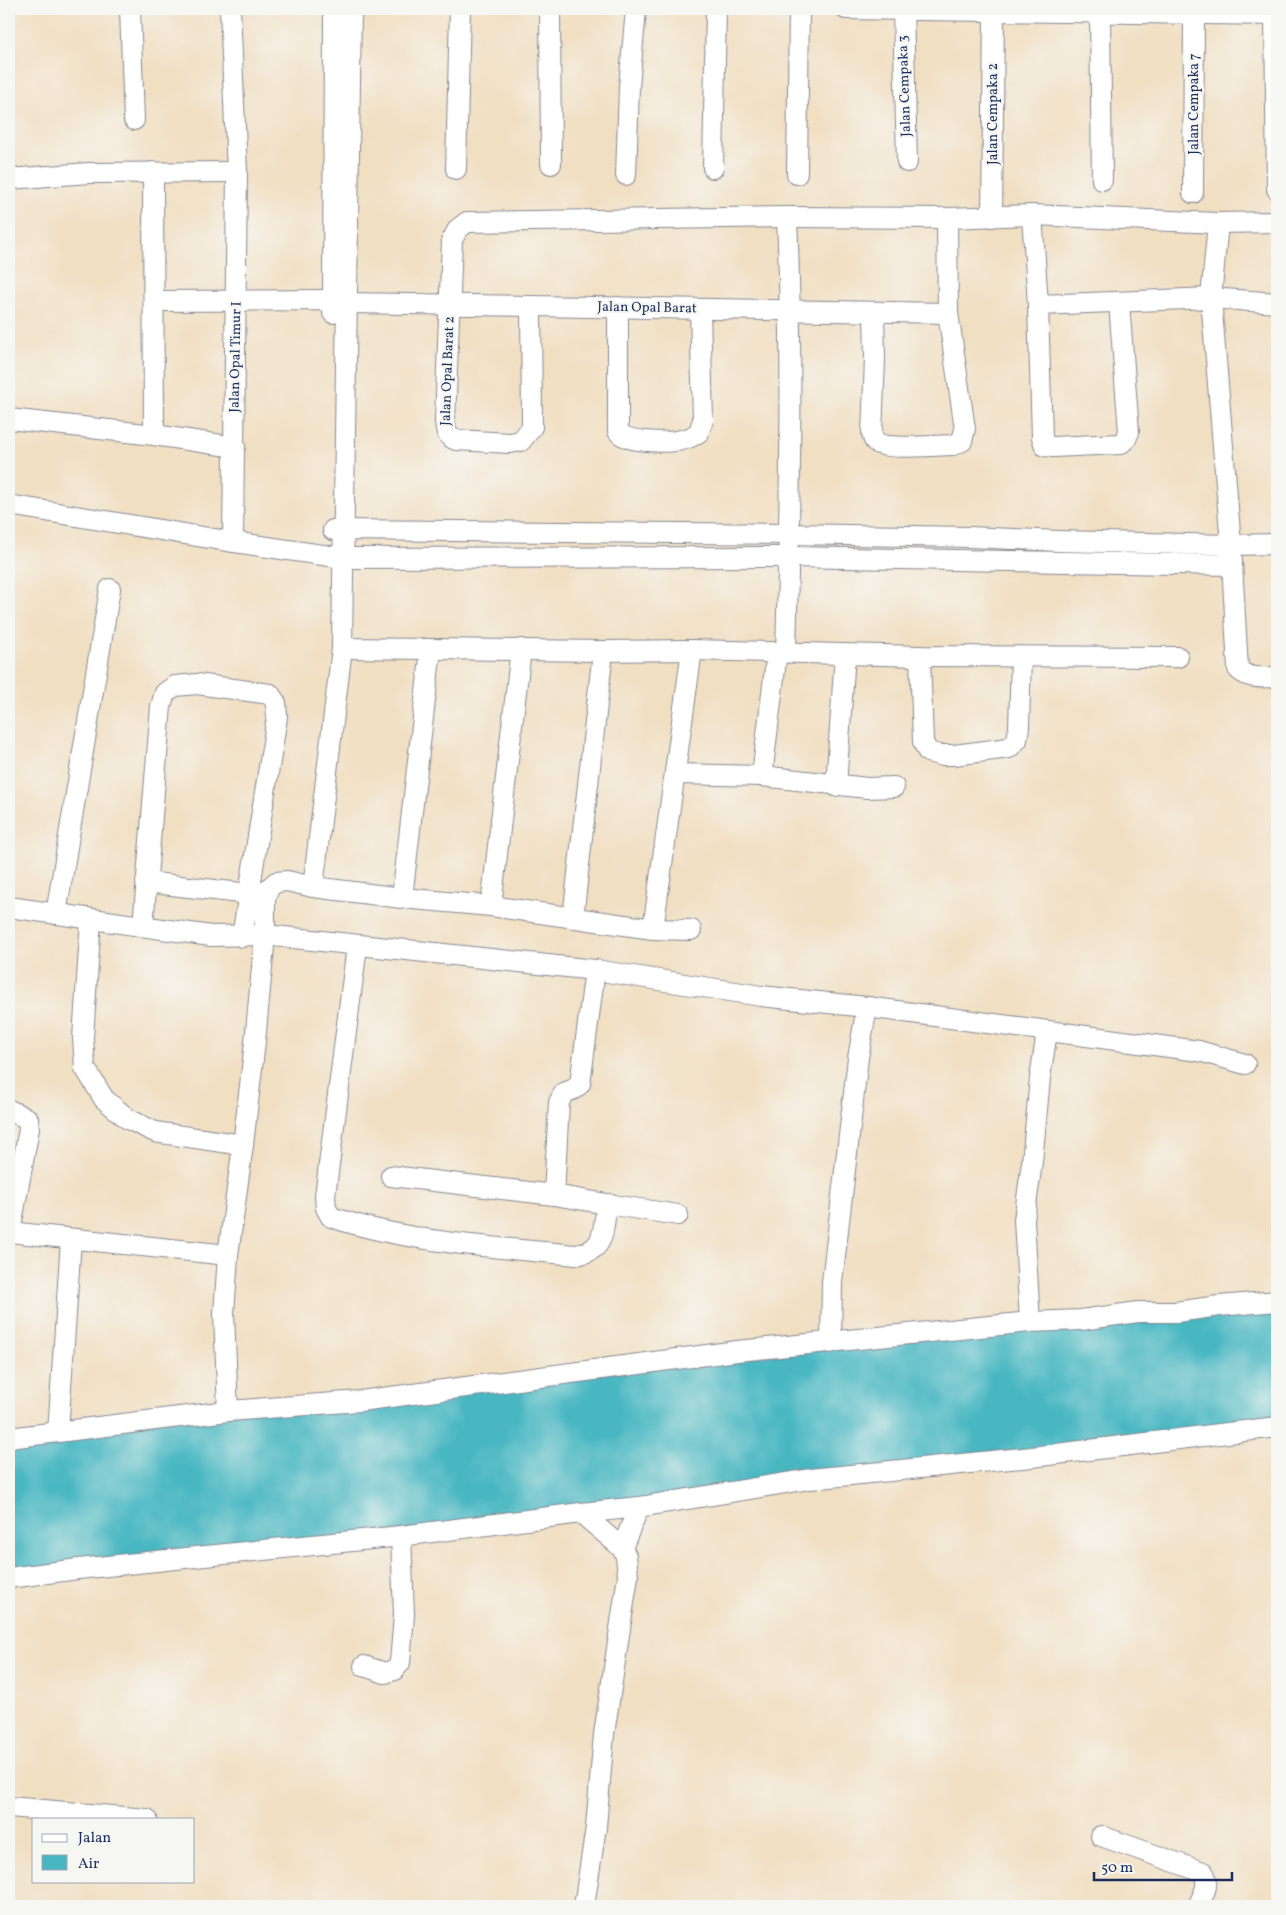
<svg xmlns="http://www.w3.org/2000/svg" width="1286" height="1915" font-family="Vollkorn,serif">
	<rect width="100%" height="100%" fill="#f6f6f2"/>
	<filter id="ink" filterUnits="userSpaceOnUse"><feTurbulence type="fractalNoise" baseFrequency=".02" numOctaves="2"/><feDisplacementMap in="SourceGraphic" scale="10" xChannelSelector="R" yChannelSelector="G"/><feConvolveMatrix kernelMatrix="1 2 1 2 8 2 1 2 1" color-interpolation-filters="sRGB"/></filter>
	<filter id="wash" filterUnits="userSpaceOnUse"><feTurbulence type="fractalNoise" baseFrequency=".0096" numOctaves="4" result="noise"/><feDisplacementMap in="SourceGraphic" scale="20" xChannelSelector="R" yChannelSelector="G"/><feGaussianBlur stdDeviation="1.12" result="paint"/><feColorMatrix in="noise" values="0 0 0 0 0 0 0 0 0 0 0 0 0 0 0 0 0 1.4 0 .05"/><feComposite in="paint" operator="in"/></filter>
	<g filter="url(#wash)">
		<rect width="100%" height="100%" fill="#f1dfc2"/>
		<polygon fill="#49b7c2" stroke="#327390" points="1277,1301 1277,1427 9,1578 9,1437"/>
	</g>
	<g filter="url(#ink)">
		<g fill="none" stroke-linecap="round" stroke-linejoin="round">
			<g stroke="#868790" stroke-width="22">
				<g id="street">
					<polyline points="130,9 134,120"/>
					<polyline points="230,9 237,172 233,542"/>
					<polyline points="550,9 551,164"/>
					<polyline points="846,9 1277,15"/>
					<polyline points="903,10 907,162"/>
					<polyline points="1100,13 1102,180"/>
					<polyline points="1275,15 1277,189"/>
					<polyline points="713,168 716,9"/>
					<polyline points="456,169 460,9"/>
					<polyline points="153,172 154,435"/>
					<polyline points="797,174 799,9"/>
					<polyline points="626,175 629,87 636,9"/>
					<polyline points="9,179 89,173 237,172"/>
					<polyline points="1193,193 1194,14"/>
					<polyline points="1032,215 1038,305 1042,437 1045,446 1053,447 1120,444 1126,439 1129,432 1119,303"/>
					<polyline points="992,217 994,11"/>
					<path d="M 1218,223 L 1211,298 L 1231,545 L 1238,669 C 1249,680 1263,677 1277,677"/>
					<polyline points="154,301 334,300 347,303 948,313"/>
					<polyline points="1038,305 1211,298 1277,303"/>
					<path d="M 531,306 L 532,427 L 521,441 L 510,443 L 456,440 C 446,436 446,431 445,421 L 452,240 L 458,229 L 467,222 L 787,217 L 947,218 L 1032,215 L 1218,223 L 1277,222"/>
					<path d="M 618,307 L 618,431 C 624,443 669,443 681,440 C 688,439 694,436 699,432 L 703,420 L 700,309"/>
					<path d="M 874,312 L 875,359 L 872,433 C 873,437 873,441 877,443 C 889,450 937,445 953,445 L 962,441 L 965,429 L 948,313 L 947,218"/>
					<polyline points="333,313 334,9"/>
					<polyline points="9,419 154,435 235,447"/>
					<polyline points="9,505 233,542 343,558 789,557 1231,565"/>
					<polyline points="333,530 788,534 970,537 1059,541 1231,545 1277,544"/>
					<polyline points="342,648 603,651 692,650 920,656 1178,657"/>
					<path d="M 786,652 C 790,507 793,362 787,217"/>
					<polyline points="920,656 923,742 928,752 939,755 954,755 1009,748 1017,740 1019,727 1021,657"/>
					<polyline points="676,774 762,776 867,788 894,787"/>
					<polyline points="762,776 777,652"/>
					<polyline points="836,786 845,654"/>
					<polyline points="146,882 249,894"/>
					<polyline points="313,887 342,648 351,9"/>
					<polyline points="402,898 431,649"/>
					<polyline points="491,906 521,649"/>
					<polyline points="9,907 211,936 265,935 595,970 761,996 867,1007 1199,1051 1245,1064"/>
					<polyline points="56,914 110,589"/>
					<polyline points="573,918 603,651"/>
					<polyline points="91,919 83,1038 85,1068 104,1099 128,1119 155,1132 243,1145"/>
					<polyline points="143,926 161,706 165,693 175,686 197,684 270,694 276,703 277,717 242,937"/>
					<polyline points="653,929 692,650"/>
					<path d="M 357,946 L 325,1196 L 326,1208 L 331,1217 C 410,1243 494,1247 576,1255 C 607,1250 602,1230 607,1204 L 554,1195 L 559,1102 L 564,1093 L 574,1089 L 580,1084 L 595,970"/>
					<polyline points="9,1110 28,1119 29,1129 10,1232"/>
					<polyline points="391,1176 554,1195"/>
					<polyline points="607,1204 678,1215"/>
					<polyline points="9,1232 228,1255"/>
					<polyline points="1030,1322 1024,1220 1032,1162 1040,1078 1047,1032"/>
					<polyline points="831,1343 832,1282 858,1058 867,1007"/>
					<polyline points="228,1411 224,1314 228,1255 243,1145 255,1042 265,935 265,899 269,888 276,882 287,881 313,887 402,898 491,906 653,929 691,930"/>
					<polyline points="58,1432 71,1240"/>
					<polyline points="9,1438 228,1411 360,1401 737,1351 1030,1322 1081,1320 1138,1312 1176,1312 1219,1306 1277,1301"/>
					<polyline points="581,1513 622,1548 626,1556 628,1576 604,1734 596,1827 584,1906"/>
					<polyline points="622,1548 639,1507"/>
					<polyline points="9,1578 78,1569 401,1536 581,1513 639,1507 810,1479 1032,1457 1277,1427"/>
					<polyline points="364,1666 385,1673 394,1670 400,1663 404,1615 401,1536"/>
					<polyline points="9,1807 147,1819"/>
					<path d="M 1101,1836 L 1203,1872 C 1211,1883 1203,1895 1198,1906"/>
				</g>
			</g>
			<use href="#street" stroke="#fff" stroke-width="20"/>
		</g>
	</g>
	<g text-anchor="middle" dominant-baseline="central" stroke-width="4.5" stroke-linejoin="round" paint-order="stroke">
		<g font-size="14" fill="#1b2f5e" stroke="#f6f6f2">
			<text transform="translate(905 86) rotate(-92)">Jalan Cempaka 3</text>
			<text transform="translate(1194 104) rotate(-90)">Jalan Cempaka 7</text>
			<text transform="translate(993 114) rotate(-90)">Jalan Cempaka 2</text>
			<text transform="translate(647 308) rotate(1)">Jalan Opal Barat</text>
			<text transform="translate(236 357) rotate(-89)">Jalan Opal Timur I</text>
			<text transform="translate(448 371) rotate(-88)">Jalan Opal Barat 2</text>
		</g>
	</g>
	<rect width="1286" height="1915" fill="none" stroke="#f6f6f2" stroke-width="30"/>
	<rect x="32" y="1818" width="162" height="65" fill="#f6f6f2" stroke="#9ea6b7"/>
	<rect x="42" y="1834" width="25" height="8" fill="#ffffff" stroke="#9ea6b7"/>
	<text x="78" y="1842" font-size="15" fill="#1b2f5e">Jalan</text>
	<rect x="42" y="1855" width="25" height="15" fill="#49b7c2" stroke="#9ea6b7"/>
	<text x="78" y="1868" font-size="15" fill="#1b2f5e">Air</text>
	<path d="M1094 1872v8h138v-8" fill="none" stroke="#1b2f5e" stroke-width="2.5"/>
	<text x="1101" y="1872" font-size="15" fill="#1b2f5e" stroke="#f6f6f2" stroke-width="4" paint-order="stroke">50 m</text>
</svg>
